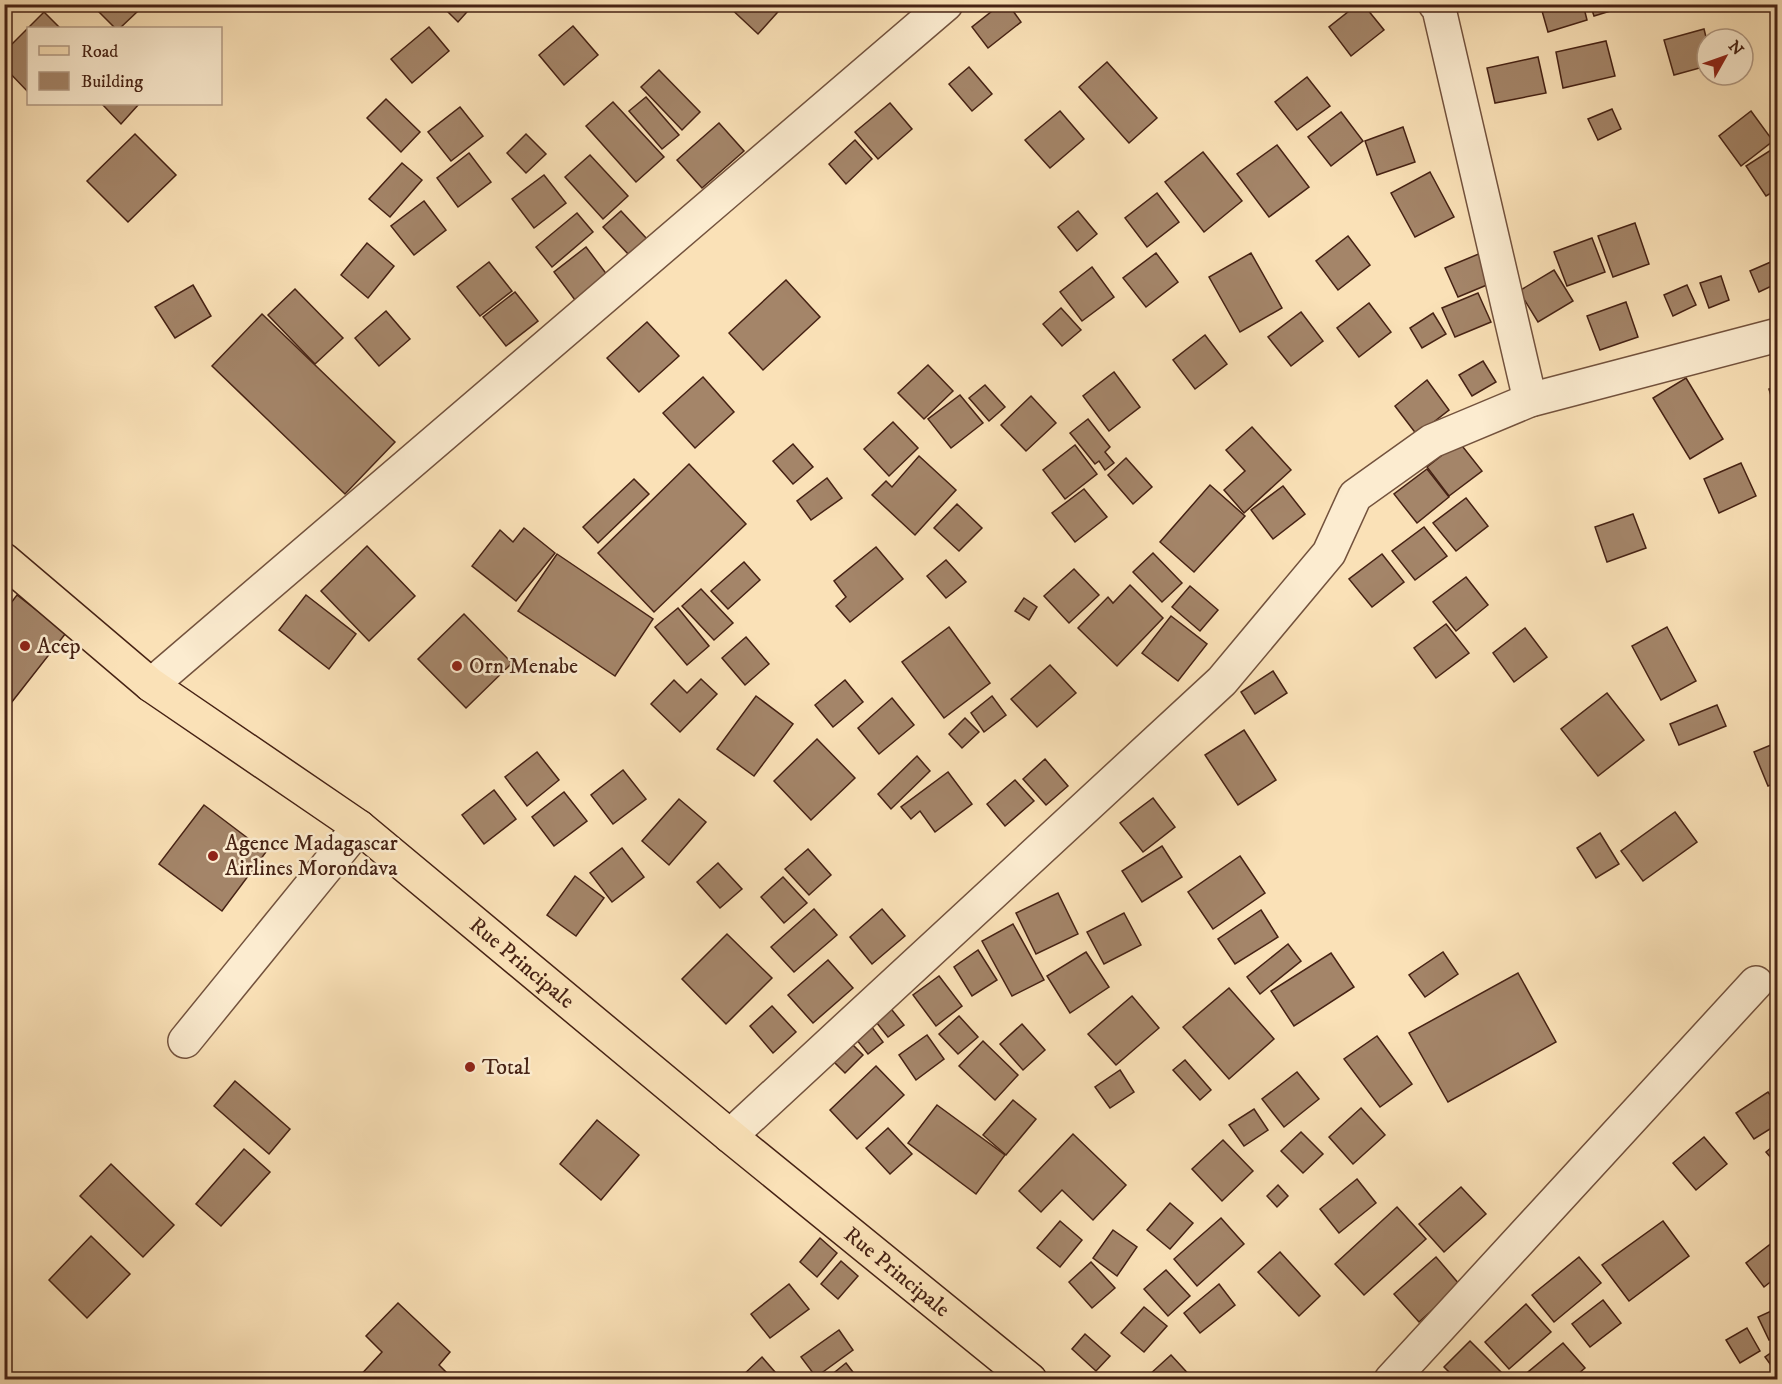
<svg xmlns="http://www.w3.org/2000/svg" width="1782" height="1384" font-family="'IM FELL DW Pica',serif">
	<rect width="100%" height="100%" fill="#fae1b7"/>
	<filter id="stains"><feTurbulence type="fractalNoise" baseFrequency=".00333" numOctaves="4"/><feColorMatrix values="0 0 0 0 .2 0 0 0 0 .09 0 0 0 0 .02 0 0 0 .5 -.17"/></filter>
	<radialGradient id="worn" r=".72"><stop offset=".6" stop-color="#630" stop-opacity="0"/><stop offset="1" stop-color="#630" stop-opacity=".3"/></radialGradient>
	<g fill="#a48569" stroke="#462214" stroke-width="1.5">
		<polygon points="95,4 131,4 138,11 120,28 115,28 93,6"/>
		<polygon points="440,4 474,4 458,22"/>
		<polygon points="726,4 785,4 758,34"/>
		<polygon points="1001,4 1008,4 1021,22 988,48 972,27"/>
		<polygon points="1358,4 1363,4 1384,30 1351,56 1329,27"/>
		<polygon points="1540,4 1583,4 1587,20 1548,32"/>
		<polygon points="1590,4 1633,4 1594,16"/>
		<polygon points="44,12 60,28 28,28 28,92 4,67 4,52"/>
		<polygon points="573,26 598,55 564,85 539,55"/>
		<polygon points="429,27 449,51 412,83 391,59"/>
		<polygon points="1704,29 1707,41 1707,66 1674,75 1664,40"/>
		<polygon points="1606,41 1615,76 1563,88 1556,52"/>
		<polygon points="1538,57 1546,93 1495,103 1487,68"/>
		<polygon points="1107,62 1157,118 1129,143 1079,87"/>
		<polygon points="969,67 992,94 972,111 949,84"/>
		<polygon points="659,70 700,112 682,130 641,87"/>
		<polygon points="1307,77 1330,106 1297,130 1275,102"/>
		<polygon points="646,97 679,135 662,149 629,111"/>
		<polygon points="386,99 420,132 401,152 367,118"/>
		<polygon points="613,102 664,157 636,182 586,126"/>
		<polygon points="890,103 912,129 878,159 855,132"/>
		<polygon points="102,104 139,104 121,124"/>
		<polygon points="460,107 483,136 451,161 428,132"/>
		<polygon points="1612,109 1621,129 1598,140 1588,119"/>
		<polygon points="1060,111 1084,139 1050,168 1025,140"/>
		<polygon points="1751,111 1773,141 1741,166 1719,136"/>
		<polygon points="1341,112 1363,141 1331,166 1308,137"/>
		<polygon points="719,123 744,151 702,188 677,160"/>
		<polygon points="1403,127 1415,162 1377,175 1365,141"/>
		<polygon points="135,134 176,175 128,222 87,181"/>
		<polygon points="526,134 546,154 526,173 507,153"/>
		<polygon points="855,140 872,159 846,184 829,164"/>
		<polygon points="1277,145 1309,187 1269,217 1237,174"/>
		<polygon points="1771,150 1778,158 1778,189 1766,196 1746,166"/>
		<polygon points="1203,152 1242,201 1204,232 1165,182"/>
		<polygon points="469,153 491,182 458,207 437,178"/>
		<polygon points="590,155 628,196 603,219 565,177"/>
		<polygon points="402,163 422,180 390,217 369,199"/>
		<polygon points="1430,172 1454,217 1415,237 1391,193"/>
		<polygon points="544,175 566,203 534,228 512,199"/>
		<polygon points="1157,193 1179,222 1147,247 1125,218"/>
		<polygon points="424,201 446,230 414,255 391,226"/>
		<polygon points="621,211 647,239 629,255 603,227"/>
		<polygon points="1078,211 1097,234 1077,251 1058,227"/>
		<polygon points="577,213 593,232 552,267 536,247"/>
		<polygon points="1635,223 1649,264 1613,277 1598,236"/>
		<polygon points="1348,236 1370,265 1338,290 1316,261"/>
		<polygon points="1592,238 1605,272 1567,286 1554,252"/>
		<polygon points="367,243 394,266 368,298 341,275"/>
		<polygon points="586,247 608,276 575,300 554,272"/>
		<polygon points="1156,253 1178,282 1146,307 1123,278"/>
		<polygon points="1251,253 1282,308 1240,332 1209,277"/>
		<polygon points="1481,253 1494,282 1458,297 1445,268"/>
		<polygon points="1773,261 1778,270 1778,283 1759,292 1750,271"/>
		<polygon points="489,262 512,291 480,316 457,287"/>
		<polygon points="1092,267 1114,297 1082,321 1060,292"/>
		<polygon points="1554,270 1573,301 1538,322 1519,291"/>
		<polygon points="1721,276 1729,300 1709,308 1700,283"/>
		<polygon points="786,280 820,317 763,370 729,333"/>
		<polygon points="193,285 211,316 175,338 155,307"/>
		<polygon points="1687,285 1696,305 1673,316 1664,295"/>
		<polygon points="295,289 343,338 315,364 268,315"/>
		<polygon points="515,292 538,321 506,346 483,317"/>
		<polygon points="1478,293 1491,322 1455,337 1442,308"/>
		<polygon points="1626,302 1638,337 1600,350 1587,316"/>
		<polygon points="1369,303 1391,332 1359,357 1337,328"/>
		<polygon points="1061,308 1081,330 1062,346 1043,324"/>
		<polygon points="386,311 410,339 379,366 355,338"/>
		<polygon points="1301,312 1323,341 1291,366 1268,337"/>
		<polygon points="1433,313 1446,334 1422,348 1410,328"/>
		<polygon points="262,314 395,442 345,494 212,366"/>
		<polygon points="647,322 679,356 639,392 607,358"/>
		<polygon points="1205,335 1227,364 1195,389 1173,360"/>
		<polygon points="1483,361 1496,382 1472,396 1459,375"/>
		<polygon points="928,365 953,391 924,419 898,393"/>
		<polygon points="1114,372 1140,407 1109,431 1083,396"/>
		<polygon points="703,377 734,412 695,448 663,413"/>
		<polygon points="1686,378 1723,439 1690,459 1653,398"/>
		<polygon points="1427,380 1449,410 1417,435 1395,406"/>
		<polygon points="985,385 1005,407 989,421 969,398"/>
		<polygon points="1778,387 1778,419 1769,389"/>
		<polygon points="960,395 983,423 951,448 928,419"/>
		<polygon points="1031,396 1056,423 1026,451 1001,425"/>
		<polygon points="1088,419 1110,447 1105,452 1114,463 1105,470 1099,461 1095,464 1070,433"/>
		<polygon points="893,422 918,448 889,476 864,449"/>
		<polygon points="1252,427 1291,470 1244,513 1224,490 1245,471 1226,450"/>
		<polygon points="1459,442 1482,471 1449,496 1427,467"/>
		<polygon points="793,444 813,467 793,484 773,461"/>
		<polygon points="1075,445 1097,474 1065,499 1043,470"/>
		<polygon points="919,456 956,490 915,535 872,495 886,481 892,487"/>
		<polygon points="1126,458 1152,487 1133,504 1108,475"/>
		<polygon points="1741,463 1756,496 1719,513 1704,479"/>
		<polygon points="689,464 746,524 654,612 598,553"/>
		<polygon points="1427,469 1449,497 1417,523 1394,494"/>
		<polygon points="827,478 842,498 811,520 797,501"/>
		<polygon points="634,479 649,494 598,543 583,527"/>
		<polygon points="1210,485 1245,516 1194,572 1160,542"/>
		<polygon points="1283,486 1305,514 1273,539 1251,510"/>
		<polygon points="1084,489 1107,517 1075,542 1052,513"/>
		<polygon points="1466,498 1488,526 1456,551 1433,523"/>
		<polygon points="957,504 982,528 959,551 934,528"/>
		<polygon points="1633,514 1646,548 1607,562 1595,527"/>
		<polygon points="1424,527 1447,556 1415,580 1392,551"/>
		<polygon points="524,528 555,553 516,601 472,566 500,530 513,542"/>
		<polygon points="367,546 415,596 369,641 321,591"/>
		<polygon points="876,547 903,579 850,622 836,606 846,597 834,581"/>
		<polygon points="1153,553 1182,583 1162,602 1133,572"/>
		<polygon points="557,554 653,619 615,676 518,611"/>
		<polygon points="1382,554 1404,582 1372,607 1349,579"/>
		<polygon points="946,560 966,582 946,598 927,576"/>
		<polygon points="744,562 760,580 728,609 711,591"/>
		<polygon points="1074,569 1099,595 1069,623 1044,596"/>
		<polygon points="1466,577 1488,605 1456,631 1433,602"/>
		<polygon points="1130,585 1163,618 1117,666 1078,628 1108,597 1113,603"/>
		<polygon points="1190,586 1218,610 1200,631 1172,607"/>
		<polygon points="701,589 733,623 714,640 682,606"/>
		<polygon points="17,595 66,633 4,712 4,612"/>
		<polygon points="306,595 356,634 329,669 279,630"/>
		<polygon points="1024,598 1037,607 1029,620 1015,611"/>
		<polygon points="678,608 709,646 687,665 655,627"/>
		<polygon points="464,614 512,663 466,708 418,659"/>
		<polygon points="1171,616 1207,644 1178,681 1142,653"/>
		<polygon points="1446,624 1469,653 1436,678 1414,648"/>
		<polygon points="949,627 990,683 944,718 902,662"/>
		<polygon points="1667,627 1696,681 1661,700 1632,646"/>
		<polygon points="1525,628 1547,657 1514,682 1493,653"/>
		<polygon points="746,637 769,664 745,685 722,658"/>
		<polygon points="1050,665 1076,693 1037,727 1011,699"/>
		<polygon points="1273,671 1287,693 1255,714 1241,692"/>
		<polygon points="701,679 717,694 680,732 651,704 674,680 687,693"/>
		<polygon points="845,680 863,702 833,727 815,705"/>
		<polygon points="1607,693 1644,740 1598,776 1561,729"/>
		<polygon points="756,696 793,724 754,776 717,749"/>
		<polygon points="992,696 1006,715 984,732 971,713"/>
		<polygon points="892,698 914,725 879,754 858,728"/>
		<polygon points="1717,705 1726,726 1679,745 1670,724"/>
		<polygon points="965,718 979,732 962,748 949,734"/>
		<polygon points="1244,730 1276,780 1238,805 1205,755"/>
		<polygon points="817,739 855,778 811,820 774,781"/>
		<polygon points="1778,742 1778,782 1768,786 1754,752"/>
		<polygon points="537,752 559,780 527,806 505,777"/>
		<polygon points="917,756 930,771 891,809 878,794"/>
		<polygon points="1045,759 1068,786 1046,805 1023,779"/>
		<polygon points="623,770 646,799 613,824 591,795"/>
		<polygon points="948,772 972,804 935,832 920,811 911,819 901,807"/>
		<polygon points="1015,780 1034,801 1005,826 987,804"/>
		<polygon points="494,790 516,819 484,844 462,815"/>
		<polygon points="564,792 587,821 554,846 532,817"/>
		<polygon points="1153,798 1175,827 1143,852 1120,823"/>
		<polygon points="679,799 706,822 669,865 642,841"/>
		<polygon points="204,805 266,852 222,911 159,864"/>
		<polygon points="1675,812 1697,842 1643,881 1621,851"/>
		<polygon points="1600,833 1619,864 1596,878 1577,848"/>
		<polygon points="1162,846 1182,877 1142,902 1122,871"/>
		<polygon points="622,848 644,877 612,902 590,873"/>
		<polygon points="808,849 831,875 809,895 785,869"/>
		<polygon points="1240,856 1265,893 1213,929 1188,892"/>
		<polygon points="718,863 742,889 720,908 697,882"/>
		<polygon points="575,876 604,898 576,936 547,915"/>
		<polygon points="783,877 807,903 784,923 761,897"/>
		<polygon points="1058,893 1078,934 1036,954 1016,913"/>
		<polygon points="814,909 837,935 794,972 771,947"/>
		<polygon points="882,909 905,936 872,964 850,937"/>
		<polygon points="1261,910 1278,937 1235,964 1218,939"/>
		<polygon points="1124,913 1141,945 1104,964 1087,932"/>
		<polygon points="1013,924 1044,980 1012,996 982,941"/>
		<polygon points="727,934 772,978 726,1024 682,979"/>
		<polygon points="1288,944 1301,961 1260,994 1247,977"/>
		<polygon points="978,950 997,980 972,996 954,967"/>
		<polygon points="1086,952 1109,987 1070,1013 1047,976"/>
		<polygon points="1443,952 1458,974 1425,997 1409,975"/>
		<polygon points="1331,953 1354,987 1294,1026 1271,991"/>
		<polygon points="828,960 853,988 813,1023 788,995"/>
		<polygon points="1518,973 1556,1042 1448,1102 1409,1033"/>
		<polygon points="939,976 962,1006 936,1026 913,995"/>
		<polygon points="1229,988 1274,1039 1229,1079 1183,1027"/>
		<polygon points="1132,996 1159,1028 1116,1065 1088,1034"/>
		<polygon points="888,1005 904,1025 888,1037 873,1018"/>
		<polygon points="772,1006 796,1032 773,1053 750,1026"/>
		<polygon points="959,1016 978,1037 958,1054 939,1034"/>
		<polygon points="868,1022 883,1042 868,1054 852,1034"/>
		<polygon points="1022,1024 1045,1050 1023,1070 1000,1044"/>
		<polygon points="927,1035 944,1059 916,1080 899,1055"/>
		<polygon points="1377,1036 1412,1084 1380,1107 1344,1059"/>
		<polygon points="848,1040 863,1055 845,1073 830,1058"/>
		<polygon points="983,1041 1018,1075 995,1100 959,1066"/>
		<polygon points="1185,1060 1211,1090 1200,1100 1173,1070"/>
		<polygon points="876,1066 904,1095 857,1139 830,1110"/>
		<polygon points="1120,1070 1134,1092 1110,1108 1095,1087"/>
		<polygon points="1297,1072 1319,1099 1284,1127 1262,1099"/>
		<polygon points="235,1081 290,1129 269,1154 214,1106"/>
		<polygon points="1768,1092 1778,1106 1778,1124 1754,1139 1736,1113"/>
		<polygon points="1013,1100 1036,1119 1006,1155 983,1135"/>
		<polygon points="937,1105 1005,1155 976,1194 908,1143"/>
		<polygon points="1361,1108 1385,1135 1353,1164 1329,1137"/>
		<polygon points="1254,1109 1268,1130 1244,1146 1229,1125"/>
		<polygon points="597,1120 639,1155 601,1200 560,1164"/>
		<polygon points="888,1128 912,1154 890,1174 866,1148"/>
		<polygon points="1301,1132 1323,1154 1303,1173 1281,1151"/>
		<polygon points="1073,1134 1126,1185 1093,1220 1062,1190 1041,1212 1019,1191"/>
		<polygon points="1704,1137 1727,1164 1696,1190 1673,1163"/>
		<polygon points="1223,1140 1253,1171 1222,1201 1192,1169"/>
		<polygon points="1778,1142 1778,1166 1766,1152"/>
		<polygon points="244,1149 270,1172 221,1226 196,1204"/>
		<polygon points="111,1164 174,1225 143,1257 80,1196"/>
		<polygon points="1357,1179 1376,1203 1339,1233 1320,1209"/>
		<polygon points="1278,1185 1288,1196 1277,1207 1267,1196"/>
		<polygon points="1461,1187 1486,1214 1444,1252 1419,1224"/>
		<polygon points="1170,1203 1193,1223 1170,1249 1147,1230"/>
		<polygon points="1397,1207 1426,1239 1364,1295 1335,1264"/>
		<polygon points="1221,1218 1244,1244 1197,1286 1174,1259"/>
		<polygon points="1060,1221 1082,1240 1060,1267 1037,1248"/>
		<polygon points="1663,1221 1689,1256 1629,1301 1602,1265"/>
		<polygon points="1113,1230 1137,1247 1117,1276 1093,1258"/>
		<polygon points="91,1236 130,1274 87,1318 49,1280"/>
		<polygon points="820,1238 837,1253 817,1277 800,1262"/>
		<polygon points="1777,1239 1778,1276 1764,1287 1746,1263"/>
		<polygon points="1280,1252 1320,1296 1299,1316 1258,1272"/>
		<polygon points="1436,1257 1460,1285 1419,1322 1394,1294"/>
		<polygon points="1579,1257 1601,1283 1554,1322 1532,1295"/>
		<polygon points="841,1261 858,1276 838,1299 821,1284"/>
		<polygon points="1091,1262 1115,1288 1092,1308 1069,1282"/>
		<polygon points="1166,1270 1190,1296 1168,1316 1144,1289"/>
		<polygon points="789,1284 809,1309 770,1338 751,1314"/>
		<polygon points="1219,1284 1235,1305 1200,1333 1184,1313"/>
		<polygon points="1603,1300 1621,1323 1590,1347 1572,1324"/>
		<polygon points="398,1303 450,1352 439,1365 454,1380 356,1380 382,1352 366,1336"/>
		<polygon points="1526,1304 1551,1332 1509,1369 1485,1342"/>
		<polygon points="1144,1307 1167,1326 1144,1352 1121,1333"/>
		<polygon points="1778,1308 1778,1336 1769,1340 1758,1317"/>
		<polygon points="1747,1328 1760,1351 1740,1363 1726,1340"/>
		<polygon points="839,1330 853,1350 816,1377 801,1357"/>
		<polygon points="1085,1334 1110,1356 1096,1371 1072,1349"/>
		<polygon points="1470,1341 1509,1380 1457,1380 1444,1367"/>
		<polygon points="1563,1343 1585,1368 1571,1380 1524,1380 1522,1377"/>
		<polygon points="1778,1348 1778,1375 1765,1357"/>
		<polygon points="1171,1355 1194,1380 1154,1380 1150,1374"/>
		<polygon points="762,1357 782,1380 743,1380 741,1377"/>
		<polygon points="846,1363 859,1380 825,1380"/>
	</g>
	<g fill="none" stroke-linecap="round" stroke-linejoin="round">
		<g stroke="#73523d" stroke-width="36">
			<g id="minor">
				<polyline points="1435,4 1439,9 1530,400"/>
				<polyline points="151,685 946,4"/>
				<polyline points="185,1041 359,827"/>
				<polyline points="730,1136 1222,681 1329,553 1355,496 1432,441 1530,400 1778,335"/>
				<polyline points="1391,1380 1756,983"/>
			</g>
		</g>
		<g stroke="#462214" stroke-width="36">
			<g id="major">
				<path id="s1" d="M 4,560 L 151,685 L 359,827 L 730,1136 L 1030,1380"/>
			</g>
		</g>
		<use href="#minor" stroke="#fcecd0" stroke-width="33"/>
		<use href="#major" stroke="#fae1b7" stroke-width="33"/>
	</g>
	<g fill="#8f2418" stroke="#fcecd0" stroke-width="2">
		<circle cx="25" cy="646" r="6"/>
		<circle cx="457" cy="666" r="6"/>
		<circle cx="213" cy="856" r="6"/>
		<circle cx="470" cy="1067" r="6"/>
	</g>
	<g text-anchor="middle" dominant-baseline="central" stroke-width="5" stroke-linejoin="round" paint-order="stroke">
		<g font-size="22" fill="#462214" stroke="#fcecd0" text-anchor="start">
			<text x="37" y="646">Acep</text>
			<text x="469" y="666">Orn Menabe</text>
			<text x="225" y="843">Agence Madagascar<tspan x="225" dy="25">Airlines Morondava</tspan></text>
			<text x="482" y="1067">Total</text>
		</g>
		<g font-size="22" fill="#462214" stroke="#fcecd0">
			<text stroke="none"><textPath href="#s1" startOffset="657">Rue Principale</textPath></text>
			<text stroke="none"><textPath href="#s1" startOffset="1143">Rue Principale</textPath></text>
		</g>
	</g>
	<rect width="1782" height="1384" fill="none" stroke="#fae1b7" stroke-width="24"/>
	<rect x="6" y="6" width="1770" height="1372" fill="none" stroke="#462214" stroke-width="3"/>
	<rect x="12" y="12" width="1758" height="1360" fill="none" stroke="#462214" stroke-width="1.5"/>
	<rect x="27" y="27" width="195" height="78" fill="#fcecd0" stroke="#b39b85" stroke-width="1.5"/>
	<rect x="39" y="46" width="30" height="9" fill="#fae1b7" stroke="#b39b85" stroke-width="1.5"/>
	<text x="81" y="57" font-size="18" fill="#462214">Road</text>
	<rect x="39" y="72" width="30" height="18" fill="#a48569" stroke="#b39b85" stroke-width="1.5"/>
	<text x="81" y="87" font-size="18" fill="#462214">Building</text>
	<g transform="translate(1725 57) rotate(50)"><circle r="28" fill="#fcecd0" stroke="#b39b85" stroke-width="1.5"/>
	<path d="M0-4.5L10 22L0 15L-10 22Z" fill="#8f2418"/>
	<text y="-9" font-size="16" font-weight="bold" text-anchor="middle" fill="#462214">N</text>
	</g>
	<rect width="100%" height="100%" filter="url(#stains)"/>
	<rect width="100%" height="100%" fill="url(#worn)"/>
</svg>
